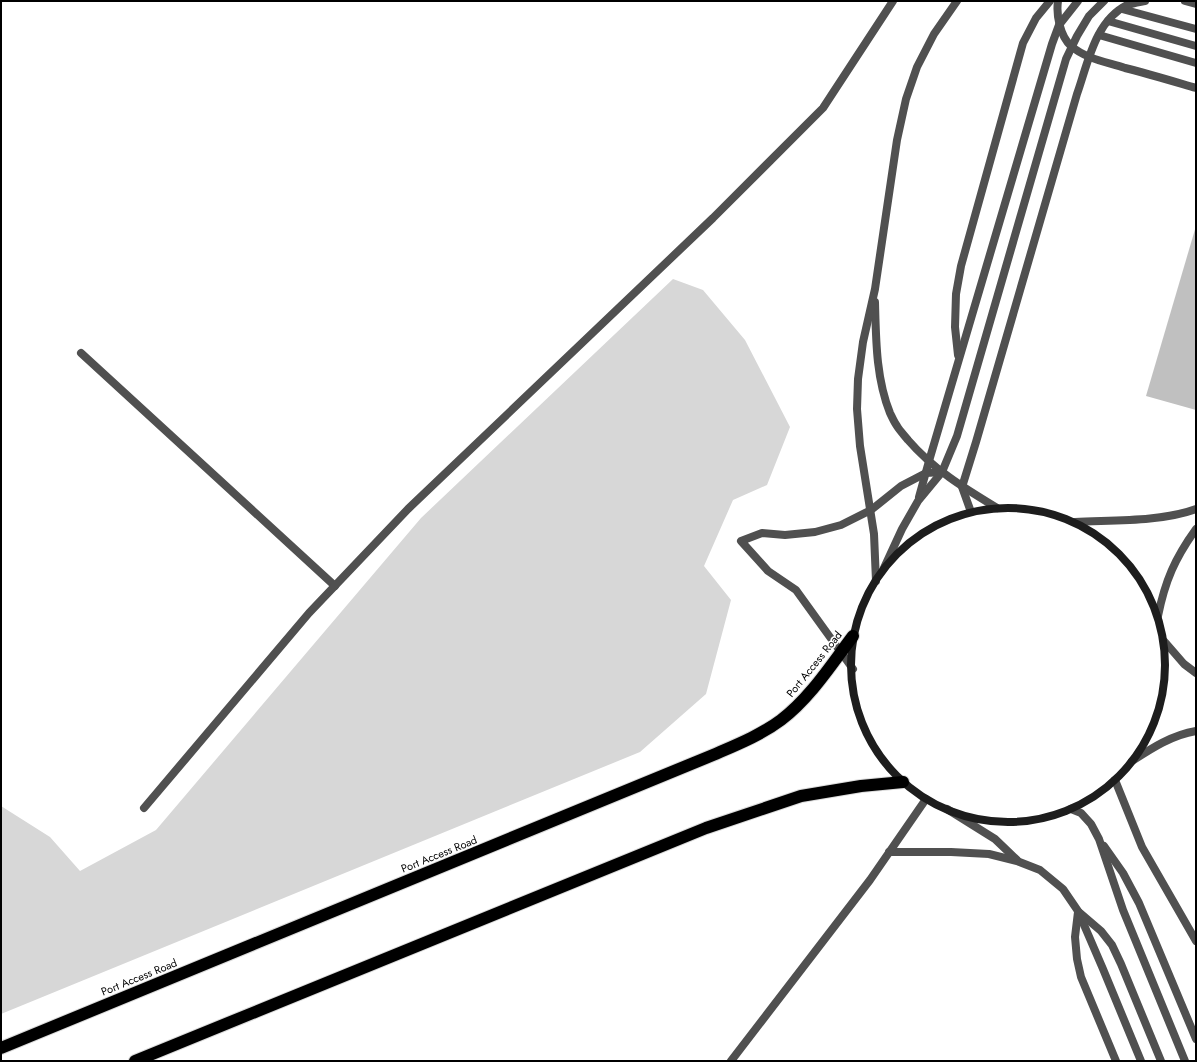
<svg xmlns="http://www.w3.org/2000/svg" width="1197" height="1062" font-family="Jost,sans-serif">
	<rect width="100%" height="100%" fill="#fff"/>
	<polygon fill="#d7d7d7" points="673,279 703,290 745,340 790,427 767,485 733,500 704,566 731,600 706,694 640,752 1,1014 1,806 50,837 80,871 156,830 421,518"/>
	<polygon fill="#c0c0c0" points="1196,226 1196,410 1146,396"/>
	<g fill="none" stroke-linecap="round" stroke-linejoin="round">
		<g stroke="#dbdbdb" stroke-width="14">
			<g id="highway">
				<path d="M 1,1048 L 713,755 C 736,745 761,735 781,720 C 810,698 831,665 853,636"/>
				<polyline points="135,1061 706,828 801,796 861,786 903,782"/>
			</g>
		</g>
		<g stroke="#505050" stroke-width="8">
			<path d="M 1058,1 C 1056,15 1060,36 1071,46 C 1086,59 1107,62 1125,68 C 1149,74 1172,81 1196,88"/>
			<polyline points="1185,1 1196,4"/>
			<polyline points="1122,9 1196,29"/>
			<polyline points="1108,21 1196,46"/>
			<polyline points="1099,35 1196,63"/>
			<path d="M 875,302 C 876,340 876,378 890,413 C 892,417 894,422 897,426 C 900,431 905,436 908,440 C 934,470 964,488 997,508"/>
			<polyline points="81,353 335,586"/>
			<polyline points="958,355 955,327 956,294 961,266 1023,43 1036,18 1050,1"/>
			<polyline points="919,497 929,461 1052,44 1059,25 1078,1"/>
			<path d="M 971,512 L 962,487 L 976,442 L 1077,94 C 1088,63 1095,21 1127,5 C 1133,3 1140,2 1145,1"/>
			<path d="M 1075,522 C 1113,520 1160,522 1196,509"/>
			<polyline points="884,568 902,529 918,501 942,472 957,436 1066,59 1077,36 1089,16 1104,1"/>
			<polyline points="876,581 874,534 860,446 857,409 858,379 863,342 875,289 897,140 906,99 917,67 934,34 957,1"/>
			<path d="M 1158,616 C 1165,581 1175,558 1196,529"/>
			<polyline points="1164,641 1184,664 1196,673"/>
			<polyline points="853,669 796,590 768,571 741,541 762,533 785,535 815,532 841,525 871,510 901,486 926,473 942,472"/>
			<path d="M 1132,761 C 1152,748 1172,735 1196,731"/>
			<polyline points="1115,780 1142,847 1196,941"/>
			<polyline points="144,808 309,613 408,509 713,218 823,108 893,1"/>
			<polyline points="947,809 995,839 1017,860"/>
			<polyline points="1071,809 1081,813 1091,824 1099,839 1123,910 1185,1061"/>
			<polyline points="1104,846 1123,873 1139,903 1196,1039"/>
			<polyline points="889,852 951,852 989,854 1017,861 1040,870 1063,889 1078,911 1103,969 1141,1061"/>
			<polyline points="1078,912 1075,937 1077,959 1081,977 1116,1061"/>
			<polyline points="1080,913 1101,931 1112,945 1121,964 1161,1061"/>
			<polyline points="731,1061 870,880 926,799"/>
		</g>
		<circle stroke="#1d1d1d" stroke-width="8" cx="1008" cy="665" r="157"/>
		<use href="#highway" stroke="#000" stroke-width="12"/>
	</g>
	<g text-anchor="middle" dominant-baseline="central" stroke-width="3.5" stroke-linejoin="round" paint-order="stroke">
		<g font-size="11" fill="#000" stroke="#fff">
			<text transform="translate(814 664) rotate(-51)">Port Access Road</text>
			<text transform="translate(439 854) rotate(-22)">Port Access Road</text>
			<text transform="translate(139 977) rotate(-22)">Port Access Road</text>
		</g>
	</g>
	<rect width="1197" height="1062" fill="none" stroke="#000000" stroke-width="4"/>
</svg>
